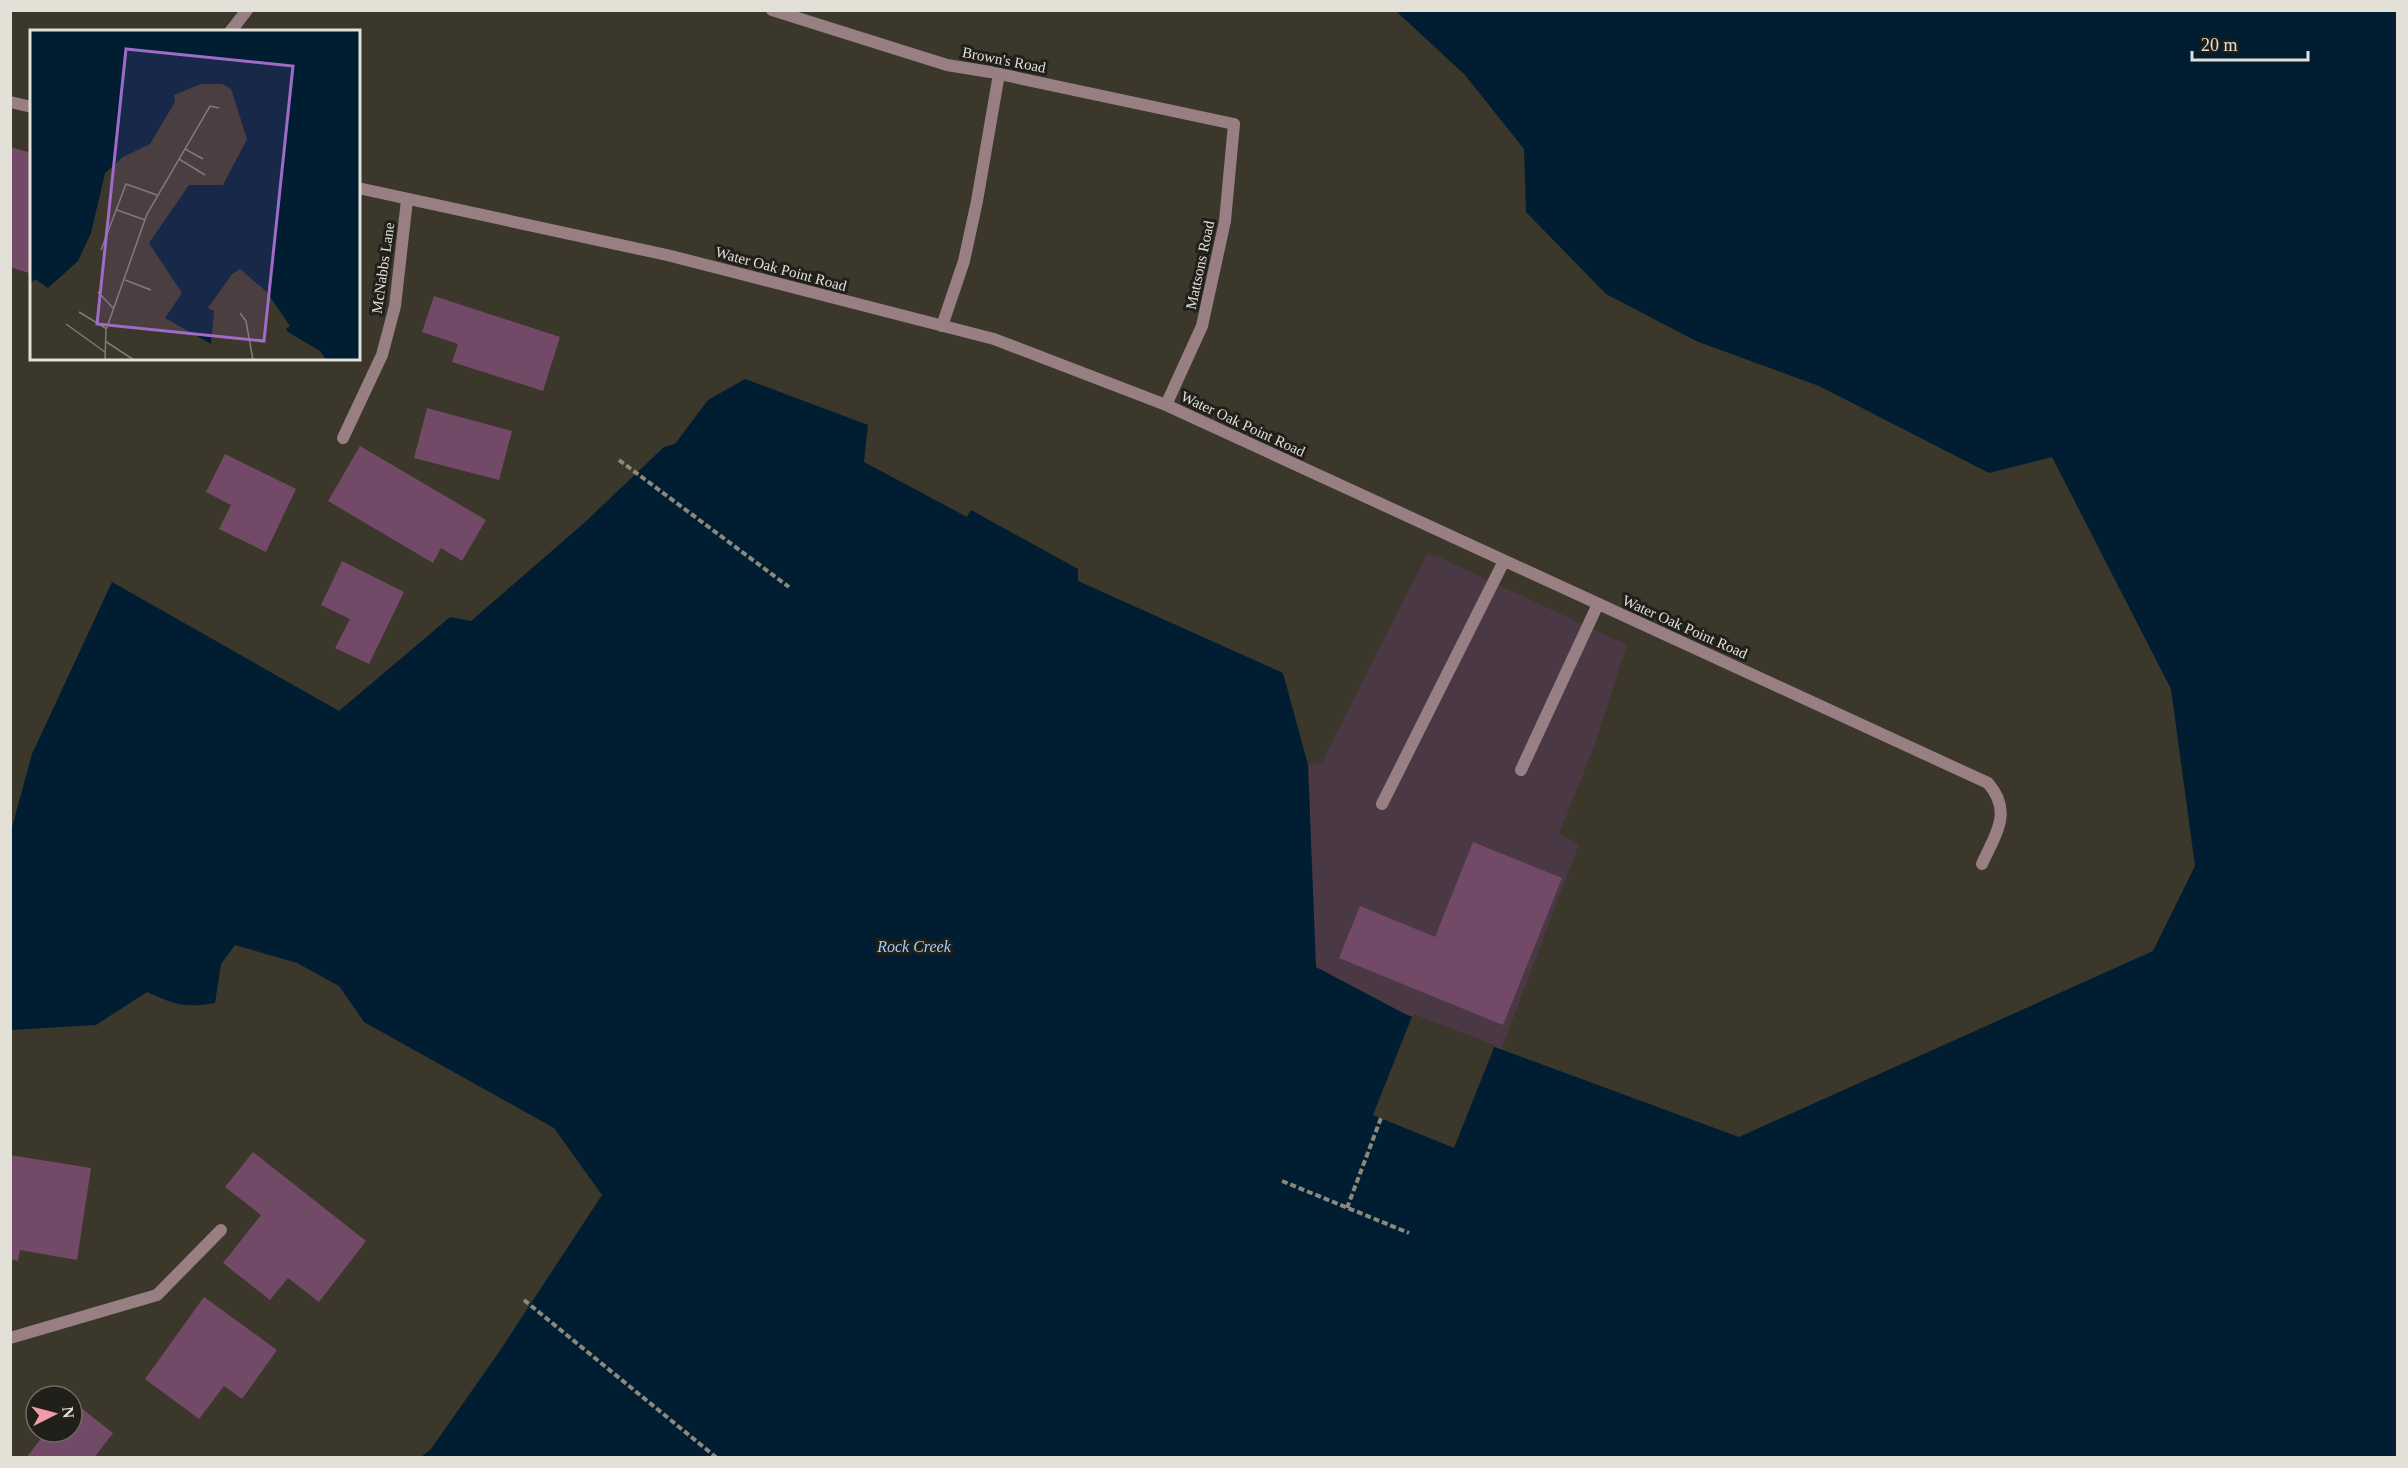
<svg xmlns="http://www.w3.org/2000/svg" width="2408" height="1468" font-family="'Times New Roman',serif">
	<rect width="100%" height="100%" fill="#3b372a"/>
	<polygon fill="#4a3945" points="1427,554 1441,558 1627,645 1594,747 1559,834 1579,844 1501,1050 1405,1014 1315,967 1308,765 1322,762"/>
	<path fill="#001d32" d="M 1396,11 L 2397,11 L 2397,1457 L 421,1457 L 431,1449 L 499,1352 L 602,1195 L 554,1128 L 364,1022 L 339,986 L 297,963 L 235,945 L 221,964 L 215,1003 C 182,1008 177,1005 147,992 L 96,1025 L 11,1030 L 11,831 L 32,754 L 112,582 L 339,711 L 450,617 L 471,621 L 584,523 L 664,447 L 675,444 L 708,400 L 745,379 L 868,425 L 864,462 L 967,517 L 971,510 L 1078,569 L 1078,581 L 1283,673 L 1308,765 L 1316,967 L 1405,1014 L 1739,1137 L 2153,951 L 2195,866 L 2171,689 L 2052,457 L 1989,473 L 1819,386 L 1696,341 L 1606,294 L 1526,212 L 1524,149 L 1465,75 Z"/>
	<polygon fill="#3b372a" points="1413,1014 1495,1045 1454,1148 1373,1115"/>
	<g fill="#724a67">
		<polygon points="10,147 32,153 32,274 10,267"/>
		<polygon points="434,296 560,337 543,391 452,362 458,344 422,332"/>
		<polygon points="427,408 512,431 499,480 414,458"/>
		<polygon points="360,446 486,520 462,561 441,548 433,563 328,501"/>
		<polygon points="225,454 296,489 266,552 219,529 231,505 206,492"/>
		<polygon points="342,561 404,592 369,664 335,648 350,619 321,605"/>
		<polygon points="1473,842 1562,878 1503,1025 1339,958 1360,906 1435,937"/>
		<polygon points="253,1152 366,1241 319,1302 288,1278 270,1300 223,1263 261,1215 225,1187"/>
		<polygon points="10,1155 91,1168 77,1260 20,1250 18,1261 10,1259"/>
		<polygon points="204,1297 277,1350 242,1399 224,1386 199,1419 145,1379"/>
		<polygon points="72,1401 113,1433 94,1458 26,1458 46,1432 72,1432"/>
	</g>
	<g fill="none" stroke-linecap="round" stroke-linejoin="round">
		<g stroke="#8b887d" stroke-width="4" stroke-dasharray="6 3" stroke-linecap="butt">
			<polyline points="619,460 789,587"/>
			<polyline points="1282,1181 1409,1233"/>
			<polyline points="1347,1208 1381,1118"/>
			<polyline points="524,1300 717,1458"/>
		</g>
		<g stroke="#987f84" stroke-width="12">
			<polyline points="772,10 947,65 990,72 1234,124"/>
			<polyline points="230,32 247,10"/>
			<polyline points="942,326 964,261 977,201 999,74"/>
			<polyline points="1521,770 1598,604"/>
			<polyline points="1382,804 1504,561"/>
			<polyline points="10,1338 157,1295 221,1230"/>
		</g>
		<g stroke="#987f84" stroke-width="12">
			<polyline points="10,102 32,107"/>
			<path d="M 358,188 L 667,255 L 994,339 L 1166,405 L 1988,783 C 2013,812 1996,833 1982,864"/>
			<polyline points="1166,405 1202,326 1225,221 1234,124"/>
			<polyline points="343,438 382,355 395,306 407,200"/>
		</g>
	</g>
	<g text-anchor="middle" dominant-baseline="central" stroke-width="6" stroke-linejoin="round" paint-order="stroke">
		<g font-size="15" fill="#e3e0d8" stroke="#201f19">
			<text transform="translate(1004 60) rotate(11)">Brown's Road</text>
			<text transform="translate(1200 265) rotate(-78)">Mattsons Road</text>
			<text transform="translate(383 268) rotate(-82)">McNabbs Lane</text>
			<text transform="translate(781 269) rotate(15)">Water Oak Point Road</text>
			<text transform="translate(1243 424) rotate(25)">Water Oak Point Road</text>
			<text transform="translate(1685 627) rotate(24)">Water Oak Point Road</text>
		</g>
		<g font-size="16" font-style="italic" fill="#9dd1fa" stroke="#201f19">
			<text x="914" y="946">Rock Creek</text>
		</g>
	</g>
	<g transform="translate(30 30)">
		<rect width="330" height="330" fill="#3b372a"/>
		<path d="M 0,0 L 330,0 L 330,330 L 296,330 L 290,321 L 258,302 L 256,299 L 260,296 L 237,262 L 210,239 L 202,244 L 178,278 L 184,281 L 181,314 L 135,288 L 152,263 L 119,213 L 159,155 L 193,155 L 217,109 L 201,59 L 192,54 L 171,54 L 144,65 L 145,72 L 120,114 L 93,127 L 75,143 L 61,203 L 48,231 L 18,258 L 5,249 L 0,255 Z" fill="#001d32"/>
		<path fill="none" stroke="#7e7b70" stroke-width="1.5" d="M 155,119 L 173,129M 149,129 L 175,145M 87,180 L 115,190M 71,220 L 96,154 L 127,165M 95,250 L 121,260M 68,262 L 84,279M 49,282 L 77,299M 210,283 L 216,291 L 223,330M 36,294 L 75,322M 75,311 L 104,330M 75,330 L 76,300 L 117,184 L 180,76 L 189,78"/>
		<path fill="#9f6bc8" fill-opacity="0.15" stroke="#9f6bc8" stroke-width="3" d="M 96,19 L 263,36 L 234,311 L 67,294 Z"/>
		<rect width="330" height="330" fill="none" stroke="#e3e0d8" stroke-width="3"/>
	</g>
	<rect width="2408" height="1468" fill="none" stroke="#e3e0d8" stroke-width="24"/>
	<g transform="translate(54 1414) rotate(84)"><circle r="28" fill="#201f19" stroke="#6e6c65" stroke-width="1.5"/>
	<path d="M0-4.5L10 22L0 15L-10 22Z" fill="#f39aa9"/>
	<text y="-9" font-size="16" font-weight="bold" text-anchor="middle" fill="#e3e0d8">N</text>
	</g>
	<path d="M2192 51v9h116v-9" fill="none" stroke="#e3e0d8" stroke-width="3"/>
	<text x="2201" y="51" font-size="18" fill="#e3e0d8" stroke="#201f19" stroke-width="4.5" paint-order="stroke">20 m</text>
</svg>
